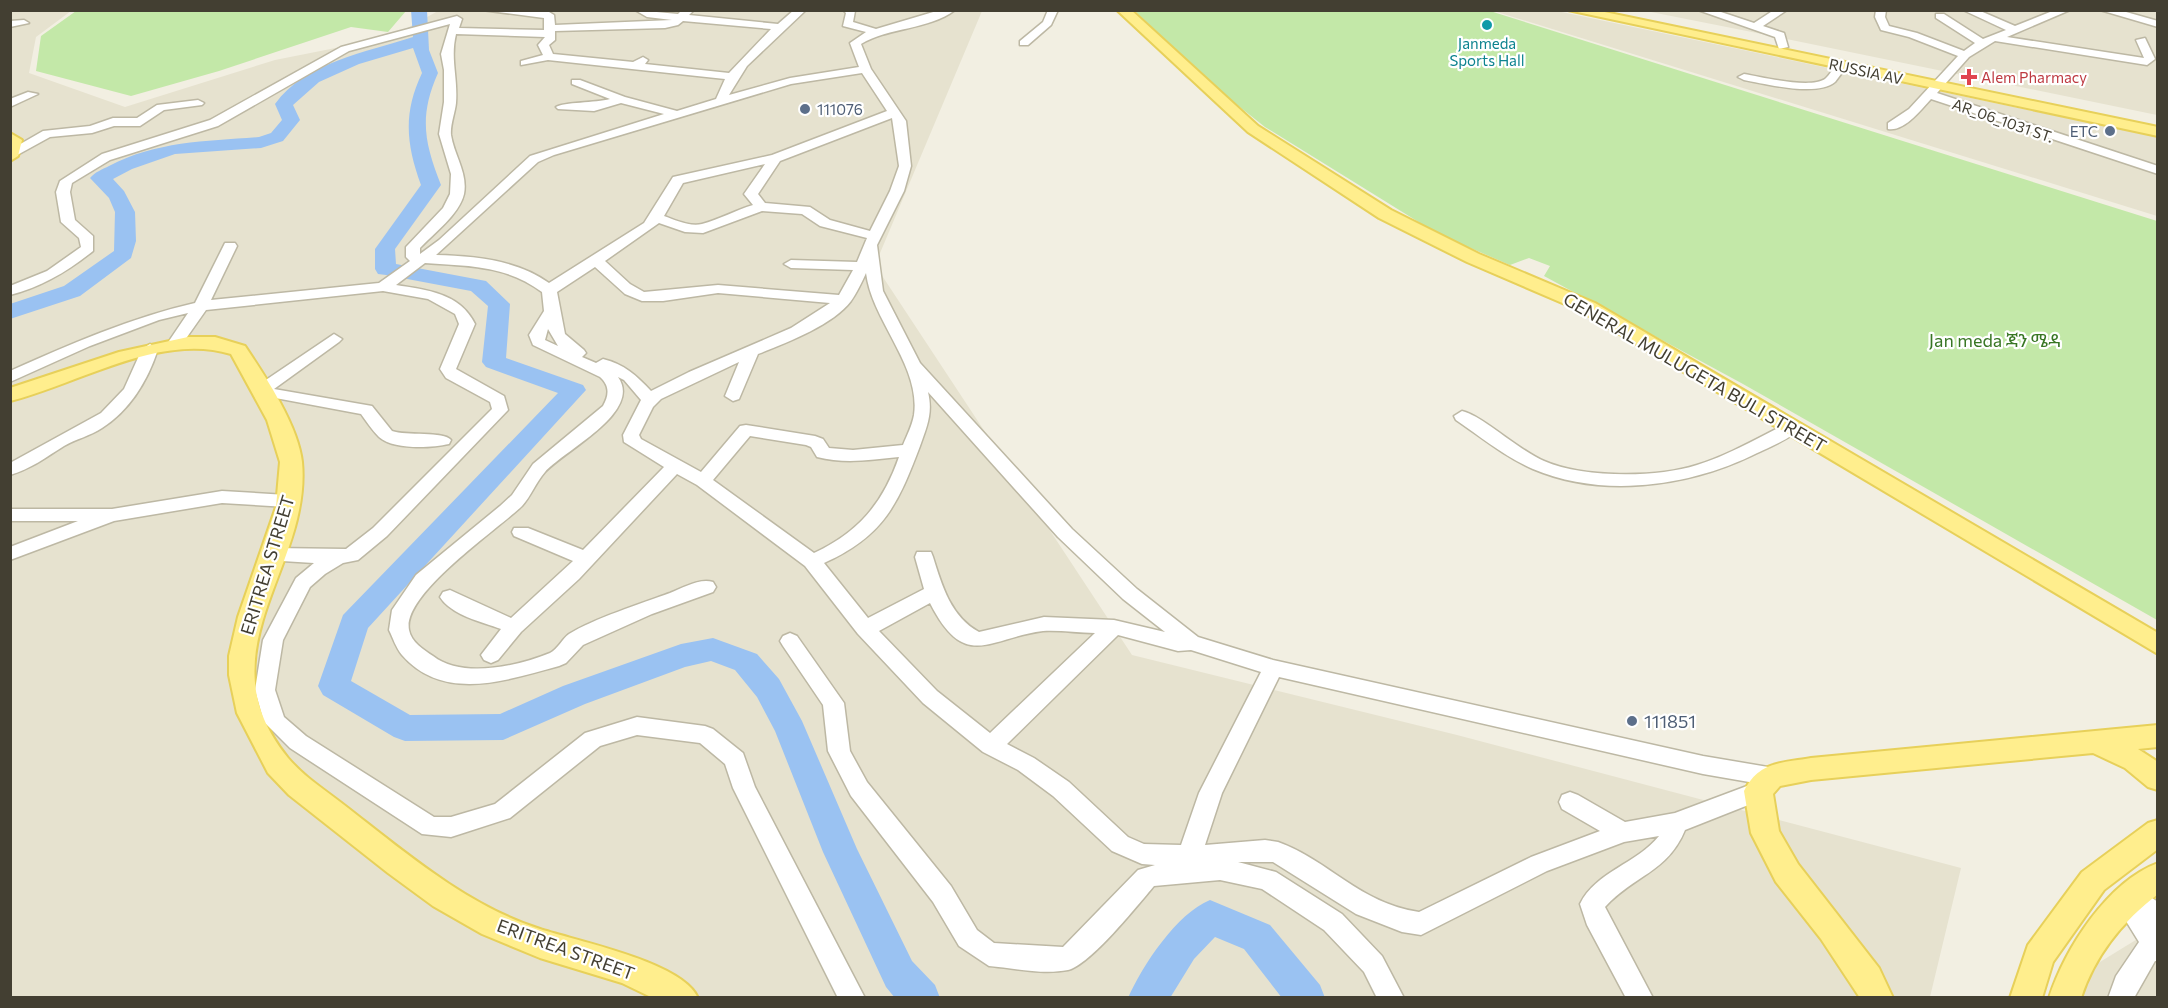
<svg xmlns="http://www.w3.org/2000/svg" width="2168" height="1008" font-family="Commissioner,'Noto Sans Ethiopic',sans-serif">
	<rect width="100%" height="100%" fill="#f2efe2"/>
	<g fill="#e6e2cf">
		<polygon points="10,11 71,11 36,37 29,73 125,107 275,60 391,37 438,11 982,11 875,265 1132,655 1457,735 1961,868 1930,997 11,997"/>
		<polygon points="1494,11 1557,11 2157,137 2157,216"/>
		<polygon points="1646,11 2157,11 2157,115 1772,36"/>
		<polygon points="2157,927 2157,997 2075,998 2082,973"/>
	</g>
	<g fill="#c3e8a8">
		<polygon points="76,11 76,10 406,11 388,32 351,27 219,71 131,96 36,71 41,36"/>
		<polygon points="1135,11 1490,11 2157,221 2157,620 1743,384 1544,276 1550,266 1529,258 1510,265 1438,234 1265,127 1212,85"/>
	</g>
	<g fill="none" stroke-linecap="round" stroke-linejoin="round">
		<g fill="#9ac2f2" fill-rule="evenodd">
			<path d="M 411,10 L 427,10 L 429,50 L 438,73 C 419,116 424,142 441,185 L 395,249 L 396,264 L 486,281 L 510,304 L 506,358 L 583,385 L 586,390 L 368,628 L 351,681 L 410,715 L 500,714 L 563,686 L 681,644 L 713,638 L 757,654 L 779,679 L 802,721 L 857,849 L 912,961 L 935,985 L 940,998 L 895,998 L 886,987 L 823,852 L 775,731 L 757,697 L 735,670 L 711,661 L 685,667 L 585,704 L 503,740 L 405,741 L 394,737 L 323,695 L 318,686 L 343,615 L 558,393 L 486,367 L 482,362 L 488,306 L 471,291 L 386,275 L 378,274 L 375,269 L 375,249 L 421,185 C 406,144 403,113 422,73 L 413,48 L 359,64 L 319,82 L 293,105 L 300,120 L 283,141 L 261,148 L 175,154 L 132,169 L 113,179 L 124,191 L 135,212 L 136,241 L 131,258 L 80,296 L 10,319 L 10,304 L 64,286 L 114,251 L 115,212 L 109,198 L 90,178 C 95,172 103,169 109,166 C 156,141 208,141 259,137 L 271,133 L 282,120 L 275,104 C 305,62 367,52 413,37 Z"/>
			<path d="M 1210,900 L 1270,925 L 1320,985 L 1325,998 L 1282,998 L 1244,949 L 1215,937 L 1194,959 L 1170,998 L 1128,998 C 1142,966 1177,913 1210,900 Z"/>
		</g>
		<g stroke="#bdb8a4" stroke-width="3">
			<g id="minor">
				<path d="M 482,10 L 549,12 L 554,15 L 555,25 L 672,20 L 647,17 L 635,10 L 678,14 L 682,10 L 694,10 L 689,15 L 778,24 L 794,10 L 806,10 L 747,66 L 729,95 L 790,78 L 859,67 L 850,43 L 866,32 L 843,26 L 846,13 L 843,10 L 855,11 L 853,22 L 876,29 L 940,10 L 955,10 C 929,30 889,27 861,44 L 871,69 L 906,121 L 911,166 L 904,191 L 877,245 L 883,291 L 920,363 L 1072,529 L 1137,589 L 1198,637 L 1273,660 L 1703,756 L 1780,769 L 1783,776 L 1780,783 L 1766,784 L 1769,791 L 1766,798 L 1685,830 C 1668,872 1633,876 1605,907 L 1653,998 L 1626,998 L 1587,925 L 1580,904 C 1595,872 1638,863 1659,836 L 1624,842 L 1547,871 L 1421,935 L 1402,932 L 1356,914 L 1273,862 L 1238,862 L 1276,872 L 1342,914 L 1382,956 L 1404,998 L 1377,998 L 1364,972 L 1324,930 L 1262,889 L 1220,880 L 1154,886 C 1137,906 1090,965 1068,970 C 1043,975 1014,968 989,966 L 959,946 L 933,902 L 851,796 L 828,751 L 823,705 L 783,646 L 780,641 L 783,636 L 790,633 L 797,636 L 844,703 L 850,751 L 867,782 L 951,886 L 977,930 L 994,943 L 1063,947 L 1138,870 L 1155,865 L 1142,864 L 1112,851 L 1053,796 L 1018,770 L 983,752 L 923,703 L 858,634 L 805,566 L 697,485 L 677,474 L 579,579 L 521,632 L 498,660 L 491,663 L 484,660 L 481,655 L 501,629 C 482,622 451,615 440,597 L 443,592 L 450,590 L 511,618 L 573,561 L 514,536 L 512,532 L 514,528 L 528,528 L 583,550 L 664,467 L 624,442 L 623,435 L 641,400 L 624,380 L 618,377 C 643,412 565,450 545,472 C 536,482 531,496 522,506 C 497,530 402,594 409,630 C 411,642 424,650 433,656 C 462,679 518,666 550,653 C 558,649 562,639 569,634 C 593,619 642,603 670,593 C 683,588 699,578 713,582 L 716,587 L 713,592 L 652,614 L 583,645 L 566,663 L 559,666 C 507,680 444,703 402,655 C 396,648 393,638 389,630 L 392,610 L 416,575 L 500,506 L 512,495 L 533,464 L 603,406 C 609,395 610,386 600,377 L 533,345 L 529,335 L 544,311 L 542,292 C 506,265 467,266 425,263 L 396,285 C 427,290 460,293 475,324 L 456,369 L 504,396 L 508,410 L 387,536 L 358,560 L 343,563 L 325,574 L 310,587 L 283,640 L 275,690 L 284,717 L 306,736 L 434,817 L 451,817 L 495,804 L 585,733 L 637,717 L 705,726 L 713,729 L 743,753 L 755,787 L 865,998 L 838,998 L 733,788 L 725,764 L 700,743 L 637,735 L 600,746 L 510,818 L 451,837 L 422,834 L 290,748 L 264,722 L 255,690 L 263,640 L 296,578 L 314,563 L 266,560 L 264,555 L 266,550 L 273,548 L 346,549 L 373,528 L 492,409 L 490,402 L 446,378 L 440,369 L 459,324 L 455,314 L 428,299 L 383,291 L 206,310 L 180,347 L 175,349 L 167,344 L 188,313 L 159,320 L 90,346 L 10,382 L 10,371 C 71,344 130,318 195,303 L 225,243 L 235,243 L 237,246 L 211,300 L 379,283 L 410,261 L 406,257 L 406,247 L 443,208 L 450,194 L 451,174 L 439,134 L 444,102 L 444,70 L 441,54 L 450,24 L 349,51 L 218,126 L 110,160 L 72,183 L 70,192 L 75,220 L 93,236 L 93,251 C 68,271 42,287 10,295 L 10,286 L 47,271 L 81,247 L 79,238 L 61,222 L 56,192 L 60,181 L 102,154 L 210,120 L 341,47 L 457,16 L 462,19 L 459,28 L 544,30 L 544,18 ZM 683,21 L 771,29 L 729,73 L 645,64 L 648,60 L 643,57 L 633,62 L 553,54 L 549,45 L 555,40 L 555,31 L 665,28 L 678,25 ZM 456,34 L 545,37 L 538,45 L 543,55 L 521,61 L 521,65 L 548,60 L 725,79 L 716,99 L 677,111 L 625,97 L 580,80 L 572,80 L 572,84 L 610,99 C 596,103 563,102 556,107 L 558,109 L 594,111 L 621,103 L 664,114 L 530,156 L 439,240 L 420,254 L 420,248 C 434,233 459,215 464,194 C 468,173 454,155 451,135 C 450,125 455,113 456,103 C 458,77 450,59 456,34 ZM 862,73 L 887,111 L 772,155 L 673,177 L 644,223 L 549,283 C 517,260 475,256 436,255 L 538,162 L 554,155 L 791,84 ZM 892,118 L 899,166 L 890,191 L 870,231 L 830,220 L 810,207 L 765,203 L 758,194 L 780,161 ZM 765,164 L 744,194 L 753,205 C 736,210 718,220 702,224 C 690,227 675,220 664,216 L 683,183 ZM 762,211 L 802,214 L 820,226 L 867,238 L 857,262 L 791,260 L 784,264 L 791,268 L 853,270 L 839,295 L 718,285 L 644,292 L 630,284 L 605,261 L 659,223 L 685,232 L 703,233 ZM 595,267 L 625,294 L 642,301 L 663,301 L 718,293 L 830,303 L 791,328 L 689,372 L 651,391 C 637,376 624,364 603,359 L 596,363 L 582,357 L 586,353 L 584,350 L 565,334 L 557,292 ZM 866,273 C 872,321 921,366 914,415 C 912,426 907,435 903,445 L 853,450 L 829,448 L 823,439 L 815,436 L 746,425 L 740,426 L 701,472 L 641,439 L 639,435 L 653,407 L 661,399 L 739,362 L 725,396 L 733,401 L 739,399 L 758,354 C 786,343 833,325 851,301 C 856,294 862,282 866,273 ZM 548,329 L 558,346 L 545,340 ZM 928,392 L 1058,537 L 1123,599 L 1165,632 L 1114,620 L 1044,617 L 979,632 C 951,617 942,586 933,557 L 931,552 L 917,552 L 915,557 L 924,589 L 868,618 L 824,563 C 884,536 898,504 920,446 C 927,426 933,413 928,392 ZM 750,436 L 806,445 L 811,447 L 817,457 C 844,464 871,460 899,457 C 883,503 859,532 814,553 L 713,480 ZM 930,603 C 965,672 988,638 1043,631 C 1060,630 1078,633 1095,633 L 990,733 L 937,691 L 879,631 ZM 1118,635 L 1178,651 L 1191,650 L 1261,672 L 1199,793 L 1181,845 L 1144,844 L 1128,837 L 1069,782 L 1034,758 L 1007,744 ZM 1279,677 L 1703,774 L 1755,783 L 1675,813 L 1625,822 L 1578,795 L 1570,792 L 1562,795 L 1559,802 L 1562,809 L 1600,831 L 1531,857 L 1419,912 C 1359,903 1330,861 1278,842 L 1265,840 L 1205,845 L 1222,793 Z"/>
				<polygon points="1048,10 1058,10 1051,25 1028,45 1020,45 1020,41 1043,22"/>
				<polygon points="1698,10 1715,10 1754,23 1774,10 1787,10 1763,26 1784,33 1788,47 1779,49 1775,37"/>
				<path d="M 1876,10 L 1886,10 L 1885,17 L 1889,26 L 1917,33 L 1964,51 L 1975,43 L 1936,18 L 1936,14 L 1944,14 L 1983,39 L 2006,30 L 1963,10 L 1978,10 L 2015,26 L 2055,10 L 2070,10 L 2007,37 L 2144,58 L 2136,40 L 2145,38 L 2155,59 L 2147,65 L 1995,41 L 1969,57 L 1937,93 L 2158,166 L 2158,174 L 1931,99 C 1921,110 1904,132 1888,129 L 1888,123 L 1909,109 L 1958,56 L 1909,37 L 1881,30 L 1875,17 Z"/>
				<polygon points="2100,10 2119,10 2158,21 2158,27"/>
				<polygon points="10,21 24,20 29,23 10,27"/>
				<path d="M 1837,64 L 1847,66 C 1843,71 1839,77 1835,82 C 1818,97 1765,84 1744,80 L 1738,77 L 1744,74 C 1762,77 1810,89 1825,79 C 1830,75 1833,68 1837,64 Z"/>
				<polygon points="28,92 38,94 10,107 10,99"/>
				<polygon points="198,100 204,103 202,105 164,110 140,126 114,126 92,133 50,137 10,159 10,150 43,131 90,126 113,118 137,118 157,105"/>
				<path d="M 334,334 L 342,339 L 339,342 L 274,389 L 372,406 L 392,431 C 406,436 444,431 451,440 L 449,444 C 431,448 393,450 379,437 C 372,430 366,421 361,414 L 254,394 L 252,391 L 254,388 Z"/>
				<path d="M 150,344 L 158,349 C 148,380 130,410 102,428 C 90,436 76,439 64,446 C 46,457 31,469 10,475 L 10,463 L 101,413 L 124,389 L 142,349 Z"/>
				<path d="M 1462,411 C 1483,416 1518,450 1544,461 C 1583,478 1656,478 1697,465 C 1729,455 1758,438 1788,423 L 1794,422 L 1802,427 C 1795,437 1763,450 1751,456 C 1686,487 1601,498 1533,469 C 1505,457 1481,437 1456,420 L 1454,416 Z"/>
				<polygon points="222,491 287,495 296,501 287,507 222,503 114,521 10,560 10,547 78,521 10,521 10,509 112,509"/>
				<polygon points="2131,884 2158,902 2158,961 2155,961 2134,998 2108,998 2116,976 2139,942 2113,900 2116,892"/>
			</g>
		</g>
		<g stroke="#e7d05a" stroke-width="4">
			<g id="major">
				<polygon points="1117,10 1131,10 1258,126 1391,210 1479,254 1595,303 2158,633 2158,654 1581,311 1467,262 1379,218 1248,132"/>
				<polygon points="1568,10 1595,10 2158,127 2158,136"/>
				<polygon points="10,133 22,140 18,156 10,161"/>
				<path d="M 188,337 L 215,337 L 245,346 C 265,376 298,425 302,462 C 312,568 201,651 288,758 C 305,778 328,792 348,808 C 407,854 468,906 540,929 C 576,941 683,962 698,998 L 653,998 L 622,983 L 540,958 L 482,934 L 433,906 L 388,873 L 289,795 L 268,773 L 237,713 L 229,675 L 229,656 L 238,617 L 276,507 L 280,462 L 267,420 L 231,354 C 160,332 78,384 10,401 L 10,388 L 119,352 Z"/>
				<path d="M 2158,725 L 2158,747 L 2138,749 L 2158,762 L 2158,790 L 2148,787 L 2125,768 L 2093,753 L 1811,780 L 1780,786 L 1773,794 L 1779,831 L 1798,864 L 1879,968 L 1893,998 L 1860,998 L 1821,939 L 1776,882 L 1751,833 L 1744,791 C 1759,761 1782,763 1811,758 Z"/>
				<polygon points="2158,820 2158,849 2104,890 2053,962 2042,998 2010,998 2028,945 2082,872 2148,823"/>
				<path d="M 2158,863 L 2158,894 C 2123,921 2095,955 2081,998 L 2049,998 C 2065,949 2107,882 2158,863 Z"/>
			</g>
		</g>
		<use href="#minor" fill="#fff" fill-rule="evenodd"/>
		<use href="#major" fill="#ffee8d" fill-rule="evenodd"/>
	</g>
	<circle fill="#0f9aa8" stroke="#fff" stroke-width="2" cx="1487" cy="25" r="6"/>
	<path fill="#e0444e" stroke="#fff" stroke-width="2" d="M1966 68h6v6h6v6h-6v6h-6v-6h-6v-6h6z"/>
	<g fill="#5c6f8a" stroke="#fff" stroke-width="2">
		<circle cx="805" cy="109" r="6"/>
		<circle cx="2110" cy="131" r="6"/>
		<circle cx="1632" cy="721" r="6"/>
	</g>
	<g text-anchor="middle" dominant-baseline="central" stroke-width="4.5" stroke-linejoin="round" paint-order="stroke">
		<g font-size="15" fill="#0d838f" stroke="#fff">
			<text x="1487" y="43">Janmeda<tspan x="1487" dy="17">Sports Hall</tspan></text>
		</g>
		<g font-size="15" fill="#433f32" stroke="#fff">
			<text transform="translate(1866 71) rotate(12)">RUSSIA AV</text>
			<text transform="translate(2003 120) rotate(19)">AR_06_1031 ST.</text>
		</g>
		<g font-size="15" fill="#be3a42" stroke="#fff" text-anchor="start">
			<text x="1981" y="77">Alem Pharmacy</text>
		</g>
		<g font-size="15" fill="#4e5e75" stroke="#fff" text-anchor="start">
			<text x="817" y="109">111076</text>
			<text x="2098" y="131" text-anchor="end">ETC</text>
		</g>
		<g font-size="18" fill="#387624" stroke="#fff">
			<text x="1995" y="340">Jan meda ጃን ሜዳ</text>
		</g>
		<g font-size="18" fill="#433f32" stroke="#fff">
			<text transform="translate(1695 372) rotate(30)">GENERAL MULUGETA BULI STREET</text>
			<text transform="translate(267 565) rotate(-73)">ERITREA STREET</text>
			<text transform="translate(566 949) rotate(20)">ERITREA STREET</text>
		</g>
		<g font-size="18" fill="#4e5e75" stroke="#fff" text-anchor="start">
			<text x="1644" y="721">111851</text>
		</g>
	</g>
	<rect width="2168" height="1008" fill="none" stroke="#433f32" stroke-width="24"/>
</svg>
